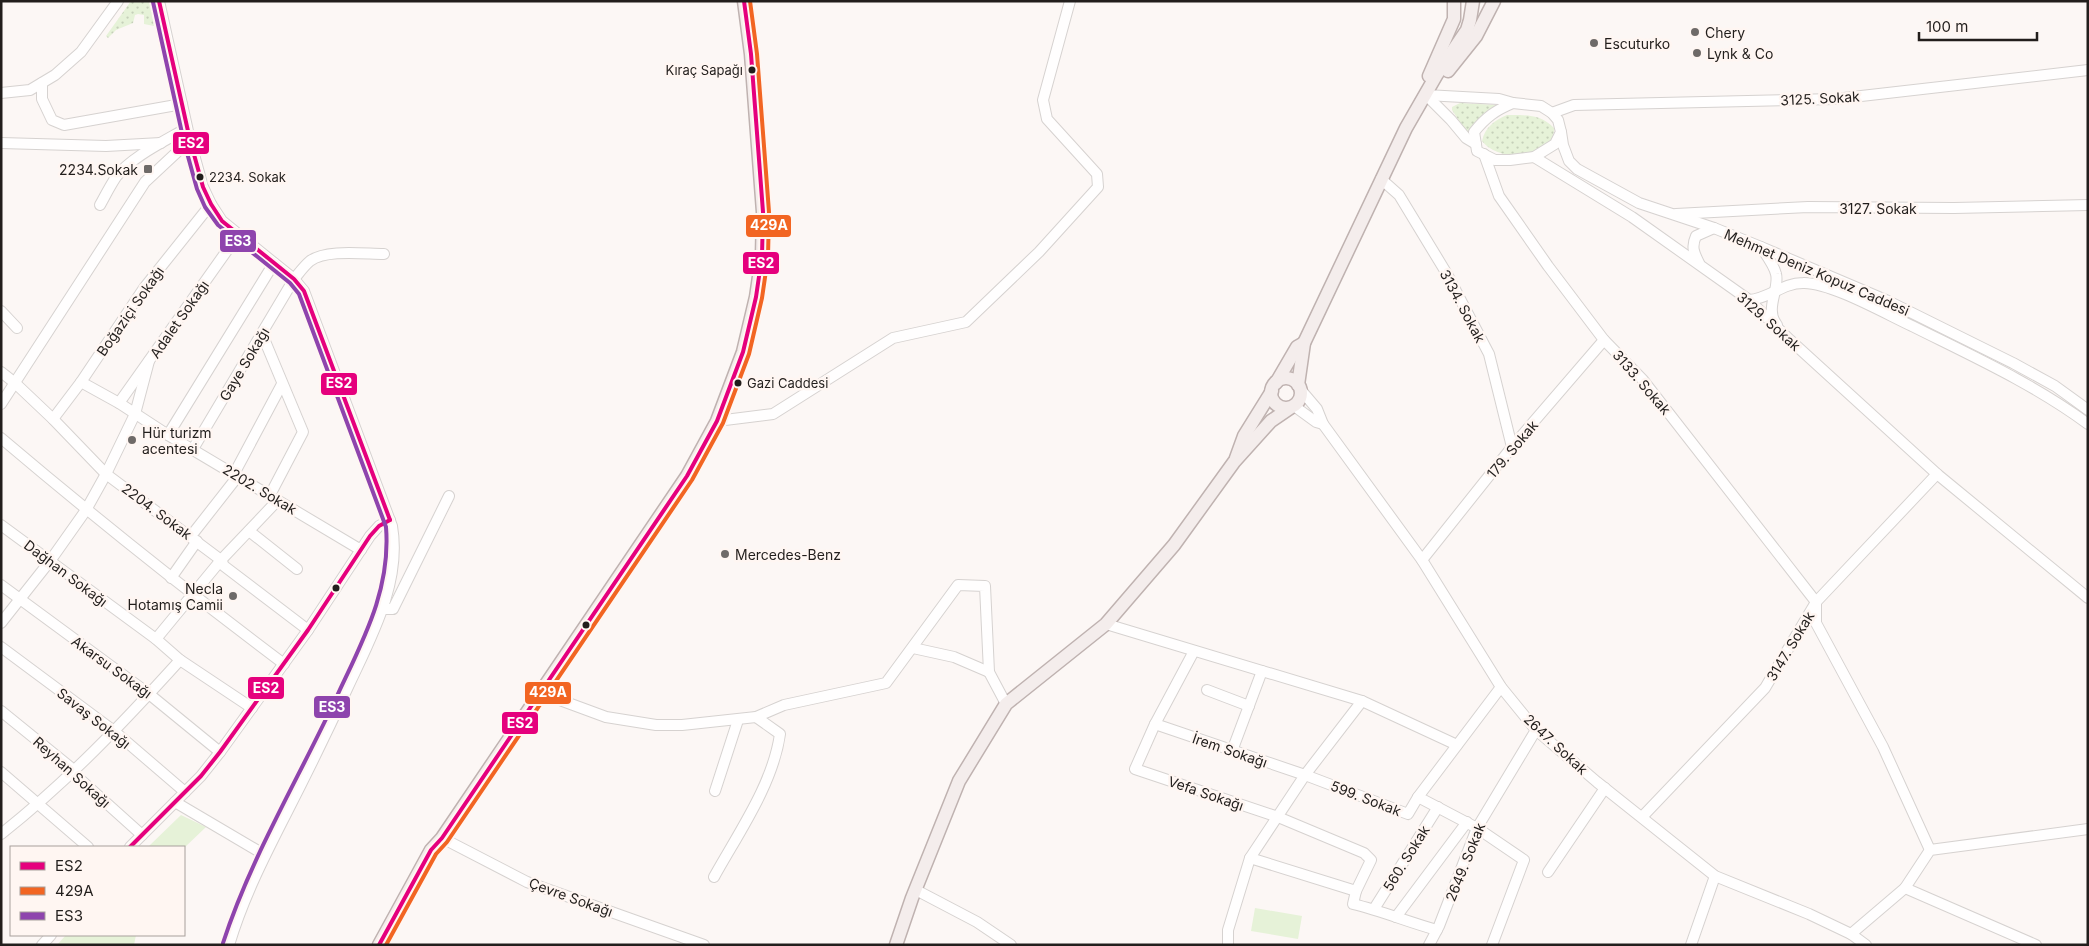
<svg xmlns="http://www.w3.org/2000/svg" width="2089" height="946" font-family="Inter,sans-serif">
	<defs>
		<pattern id="grass-dots" width="8" height="8" patternUnits="userSpaceOnUse" patternTransform="scale(1.25)"><rect width="8" height="8" fill="#e6f2d8"/><path d="M2 2h.1M6 6h.1" fill="none" stroke="#c5cfb9" stroke-width="1.8" stroke-linecap="round"/></pattern>
	</defs>
	<rect width="100%" height="100%" fill="#fcf7f5"/>
	<g fill="url(#grass-dots)">
		<polygon points="131,1 150,1 154,26 144,24 144,15 138,14 135,15 133,23 116,30 108,38 106,36"/>
		<polygon points="1460,103 1498,105 1469,136 1452,110 1452,107"/>
		<path d="M 1507,115 C 1525,115 1541,114 1554,128 C 1555,161 1498,163 1482,141 C 1485,127 1495,120 1507,115 Z"/>
	</g>
	<g fill="#e6f2d8">
		<polygon points="181,815 206,827 184,848 148,847"/>
		<polygon points="1255,908 1302,916 1298,939 1251,931"/>
		<polygon points="66,935 136,935 134,945 57,945"/>
	</g>
	<g fill="none" stroke-linecap="round" stroke-linejoin="round">
		<g stroke="#d6d2d0" stroke-width="12">
			<g id="minor">
				<path d="M 159,1 L 190,140 L 203,187 L 211,204 L 222,221 L 294,279 L 304,291 L 392,526 C 402,583 370,639 347,689 C 328,730 308,771 287,812 C 265,855 243,898 229,945"/>
				<polyline points="42,83 42,99 52,120 64,125 182,104"/>
				<polyline points="1,93 30,90 55,75 81,52 118,1"/>
				<polyline points="1426,95 1499,99 1513,103"/>
				<polyline points="1426,95 1451,120 1466,138 1476,144"/>
				<path d="M 1513,103 L 1541,106 L 1552,113 L 1558,120 L 1561,132 L 1555,144 L 1534,157 L 1510,160 L 1495,160 L 1477,151 L 1474,132 C 1486,117 1496,110 1513,103 Z"/>
				<polyline points="1552,113 1574,105 1835,99 2088,70"/>
				<polyline points="1561,132 1563,145 1569,161 1577,169 1639,203 1714,228 1761,247 1886,300 2013,363 2055,386 2088,410"/>
				<polyline points="1,143 106,146 161,143"/>
				<polyline points="1484,154 1499,196 1548,266 1604,340 1643,380 1816,602 1816,623 1883,747 1930,850"/>
				<polyline points="1534,157 1632,217 1749,300 1790,340 1937,474 2088,598"/>
				<polyline points="1381,179 1399,195 1447,274 1489,354 1512,447"/>
				<path d="M 100,205 C 105,196 110,186 116,177 C 131,157 165,141 187,128"/>
				<polyline points="1676,214 1808,207 1954,208 2088,205"/>
				<path d="M 1761,247 C 1766,255 1774,265 1776,274 C 1780,289 1764,309 1777,325"/>
				<path d="M 1699,263 C 1694,253 1691,247 1696,236 L 1714,228"/>
				<path d="M 1749,300 C 1769,299 1782,283 1803,283 C 1830,282 1886,314 1912,326 C 1972,356 2034,384 2088,424"/>
				<polyline points="1,311 17,328"/>
				<polyline points="262,334 303,432 270,495"/>
				<polyline points="1,372 15,383 53,419 106,474 221,560 224,566 308,630"/>
				<polyline points="81,382 119,403 168,435 361,550"/>
				<polyline points="1300,389 1317,409 1323,424 1422,560 1501,687 1536,730 1597,782 1715,876 1809,914 1851,934 1866,945"/>
				<polyline points="119,403 238,235"/>
				<polyline points="1,404 145,182 190,140"/>
				<polyline points="1294,406 1316,422 1323,424"/>
				<polyline points="53,419 81,382 144,288 211,204"/>
				<polyline points="717,421 773,414 893,338 966,322 1039,252 1098,187 1097,174 1047,119 1043,100 1070,1"/>
				<polyline points="168,435 274,263"/>
				<path d="M 1,438 C 93,516 187,591 284,664"/>
				<path d="M 193,449 L 294,279 C 299,273 304,266 310,261 C 326,249 364,254 384,254"/>
				<polyline points="234,474 282,384"/>
				<polyline points="1,525 156,639"/>
				<polyline points="249,531 297,569"/>
				<polyline points="191,536 238,476"/>
				<polyline points="1422,560 1512,447 1604,340"/>
				<polyline points="171,578 197,541"/>
				<polyline points="1,585 149,694 220,752"/>
				<polyline points="382,609 393,609 449,496"/>
				<polyline points="1,623 50,561 86,510 106,474 135,414 149,361"/>
				<polyline points="1106,624 1362,701 1457,745"/>
				<polyline points="1,647 114,731 185,792"/>
				<polyline points="913,648 954,657 989,672"/>
				<polyline points="1194,651 1155,724 1135,769 1278,817 1364,853 1371,860 1356,891 1250,858"/>
				<polyline points="1207,690 1249,706"/>
				<polyline points="541,693 606,717 656,725 682,725 756,717 784,705 886,683 958,585 985,586 989,672 1006,704"/>
				<polyline points="252,708 180,660 156,639 221,560 278,500"/>
				<polyline points="1,711 70,767 73,773 142,835"/>
				<polyline points="1155,724 1305,775 1408,814 1418,797"/>
				<polyline points="1232,751 1262,671"/>
				<polyline points="1,772 88,847"/>
				<polyline points="715,791 738,720"/>
				<polyline points="175,802 265,855"/>
				<polyline points="1642,817 1765,688 1816,602 1937,474"/>
				<path d="M 1,834 C 67,782 124,722 180,660"/>
				<polyline points="442,838 527,882 704,945"/>
				<polyline points="130,847 201,776 220,752 308,630 370,536 379,526 390,520"/>
				<polyline points="1548,872 1605,788"/>
				<path d="M 714,877 C 739,832 773,784 780,734 L 756,717"/>
				<polyline points="1905,888 2036,945"/>
				<polyline points="916,890 977,922 1011,945"/>
				<path d="M 1356,891 L 1353,904 C 1382,911 1408,922 1437,930"/>
				<polyline points="1374,909 1438,807"/>
				<polyline points="1396,917 1467,822"/>
				<polyline points="1851,934 1905,888 1930,850 2088,829"/>
				<polyline points="42,945 51,935"/>
				<polyline points="1228,945 1228,930 1250,858 1305,775 1362,701"/>
				<polyline points="1429,945 1439,926 1477,828 1536,730"/>
				<polyline points="1492,945 1524,860 1477,828 1418,797 1501,687"/>
				<polyline points="1691,945 1715,876"/>
			</g>
		</g>
		<g stroke="#bfb2b0" stroke-width="15">
			<g id="major">
				<polyline points="1448,71 1476,36 1494,1"/>
				<polyline points="1429,76 1454,19 1454,1"/>
				<circle cx="1286" cy="393" r="15"/>
				<polyline points="1276,383 1297,347 1304,343"/>
				<polyline points="1298,385 1304,343 1406,128 1437,74 1467,30 1470,20 1473,1"/>
				<polyline points="1236,458 1244,436 1272,391"/>
				<polyline points="379,945 431,850 442,838 687,476 717,421 743,352 756,297 762,256 763,212 751,54 744,1"/>
				<polyline points="896,945 912,898 959,781 1006,704 1106,624 1174,545 1234,462 1271,421 1290,408"/>
			</g>
		</g>
		<use href="#minor" stroke="#fffefe" stroke-width="10"/>
		<use href="#major" stroke="#f4edec" stroke-width="12"/>
		<g stroke="#fff6f2" stroke-width="8">
			<g id="bus-1">
				<polyline points="159,1 190,140 203,187 211,204 222,221 294,279 304,291 390,520"/>
				<polyline points="130,847 201,776 220,752 308,630 370,536 379,526 390,520"/>
				<polyline points="379,945 431,850 442,838 687,476 717,421 743,352 756,297 762,256 763,212 751,54 744,1"/>
			</g>
		</g>
		<g stroke="#fff6f2" stroke-width="8">
			<polyline id="bus-2" points="386,945 436,854 447,842 692,480 723,423 749,354 762,298 768,257 769,212 757,54 750,1"/>
		</g>
		<g stroke="#fff6f2" stroke-width="8">
			<path id="bus-3" d="M 153,2 L 184,142 L 197,189 L 205,207 L 218,225 L 290,283 L 299,294 L 386,527 C 391,590 363,640 337,696 C 299,778 251,857 223,943"/>
		</g>
		<use href="#bus-1" stroke="#e5007d" stroke-width="4"/>
		<use href="#bus-2" stroke="#f26522" stroke-width="4"/>
		<use href="#bus-3" stroke="#8e44ad" stroke-width="4"/>
	</g>
	<g fill="#6e6a68" stroke="#fff6f2" stroke-width="2">
		<circle cx="1695" cy="32" r="5"/>
		<circle cx="1594" cy="43" r="5"/>
		<circle cx="1697" cy="53" r="5"/>
		<rect x="143" y="164" width="10" height="10" rx="2.5"/>
		<circle cx="132" cy="440" r="5"/>
		<circle cx="725" cy="554" r="5"/>
		<circle cx="233" cy="596" r="5"/>
	</g>
	<g fill="#221e1c" stroke="#fff6f2" stroke-width="2">
		<circle cx="752" cy="70" r="4.5"/>
		<circle cx="200" cy="177" r="4.5"/>
		<circle cx="738" cy="383" r="4.5"/>
		<circle cx="336" cy="588" r="4.5"/>
		<circle cx="586" cy="625" r="4.5"/>
	</g>
	<g text-anchor="middle" dominant-baseline="central" stroke-width="5" stroke-linejoin="round" paint-order="stroke">
		<g font-size="13" fill="#221e1c" stroke="#fff6f2" text-anchor="start">
			<text x="743" y="70" text-anchor="end">Kıraç Sapağı</text>
			<text x="209" y="177">2234. Sokak</text>
			<text x="747" y="383">Gazi Caddesi</text>
		</g>
		<g font-size="14" fill="#221e1c" stroke="#fff6f2" text-anchor="start">
			<text x="1705" y="32">Chery</text>
			<text x="1604" y="43">Escuturko</text>
			<text x="1707" y="53">Lynk &amp; Co</text>
			<text x="138" y="169" text-anchor="end">2234.Sokak</text>
			<text x="142" y="432">Hür turizm<tspan x="142" dy="16">acentesi</tspan></text>
			<text x="735" y="554">Mercedes-Benz</text>
			<text x="223" y="588" text-anchor="end">Necla<tspan x="223" dy="16">Hotamış Camii</tspan></text>
		</g>
		<g font-size="14" fill="#221e1c" stroke="#fff6f2">
			<text transform="translate(1820 98) rotate(-3)">3125. Sokak</text>
			<text x="1878" y="208">3127. Sokak</text>
			<text transform="translate(1817 272) rotate(23)">Mehmet Deniz Kopuz Caddesi</text>
			<text transform="translate(1463 306) rotate(62)">3134. Sokak</text>
			<text transform="translate(130 311) rotate(-55)">Boğaziçi Sokağı</text>
			<text transform="translate(179 319) rotate(-55)">Adalet Sokağı</text>
			<text transform="translate(1769 321) rotate(42)">3129. Sokak</text>
			<text transform="translate(244 364) rotate(-59)">Gaye Sokağı</text>
			<text transform="translate(1642 382) rotate(49)">3133. Sokak</text>
			<text transform="translate(1512 449) rotate(-50)">179. Sokak</text>
			<text transform="translate(260 489) rotate(31)">2202. Sokak</text>
			<text transform="translate(157 511) rotate(37)">2204. Sokak</text>
			<text transform="translate(66 573) rotate(37)">Dağhan Sokağı</text>
			<text transform="translate(1790 646) rotate(-59)">3147. Sokak</text>
			<text transform="translate(112 667) rotate(36)">Akarsu Sokağı</text>
			<text transform="translate(94 718) rotate(38)">Savaş Sokağı</text>
			<text transform="translate(1556 744) rotate(43)">2647. Sokak</text>
			<text transform="translate(1230 750) rotate(19)">İrem Sokağı</text>
			<text transform="translate(72 772) rotate(42)">Reyhan Sokağı</text>
			<text transform="translate(1206 793) rotate(19)">Vefa Sokağı</text>
			<text transform="translate(1366 798) rotate(21)">599. Sokak</text>
			<text transform="translate(1406 858) rotate(-58)">560. Sokak</text>
			<text transform="translate(1465 862) rotate(-68)">2649. Sokak</text>
			<text transform="translate(571 897) rotate(20)">Çevre Sokağı</text>
		</g>
	</g>
	<g stroke="#fff6f2" stroke-width="2">
		<rect x="172" y="131" width="38" height="24" rx="5" fill="#e5007d"/>
		<rect x="745" y="214" width="47" height="24" rx="5" fill="#f26522"/>
		<rect x="219" y="229" width="38" height="24" rx="5" fill="#8e44ad"/>
		<rect x="742" y="251" width="38" height="24" rx="5" fill="#e5007d"/>
		<rect x="320" y="372" width="38" height="24" rx="5" fill="#e5007d"/>
		<rect x="247" y="676" width="38" height="24" rx="5" fill="#e5007d"/>
		<rect x="524" y="681" width="48" height="24" rx="5" fill="#f26522"/>
		<rect x="313" y="695" width="38" height="24" rx="5" fill="#8e44ad"/>
		<rect x="501" y="711" width="38" height="24" rx="5" fill="#e5007d"/>
	</g>
	<g font-size="14" text-anchor="middle" font-weight="bold" fill="#fff">
		<text x="191" y="148">ES2</text>
		<text x="769" y="230">429A</text>
		<text x="238" y="246">ES3</text>
		<text x="761" y="268">ES2</text>
		<text x="339" y="388">ES2</text>
		<text x="266" y="693">ES2</text>
		<text x="548" y="697">429A</text>
		<text x="332" y="712">ES3</text>
		<text x="520" y="728">ES2</text>
	</g>
	<rect width="2089" height="946" fill="none" stroke="#221e1c" stroke-width="5"/>
	<rect x="10" y="846" width="175" height="90" fill="#fff6f2" stroke="#a7a09c"/>
	<rect x="20" y="862" width="25" height="8" fill="#e5007d" stroke="#a7a09c"/>
	<text x="55" y="871" font-size="15" fill="#221e1c">ES2</text>
	<rect x="20" y="887" width="25" height="8" fill="#f26522" stroke="#a7a09c"/>
	<text x="55" y="896" font-size="15" fill="#221e1c">429A</text>
	<rect x="20" y="912" width="25" height="8" fill="#8e44ad" stroke="#a7a09c"/>
	<text x="55" y="921" font-size="15" fill="#221e1c">ES3</text>
	<path d="M1919 32v8h118v-8" fill="none" stroke="#221e1c" stroke-width="2.5"/>
	<text x="1926" y="32" font-size="15" fill="#221e1c" stroke="#fff6f2" stroke-width="4" paint-order="stroke">100 m</text>
</svg>
